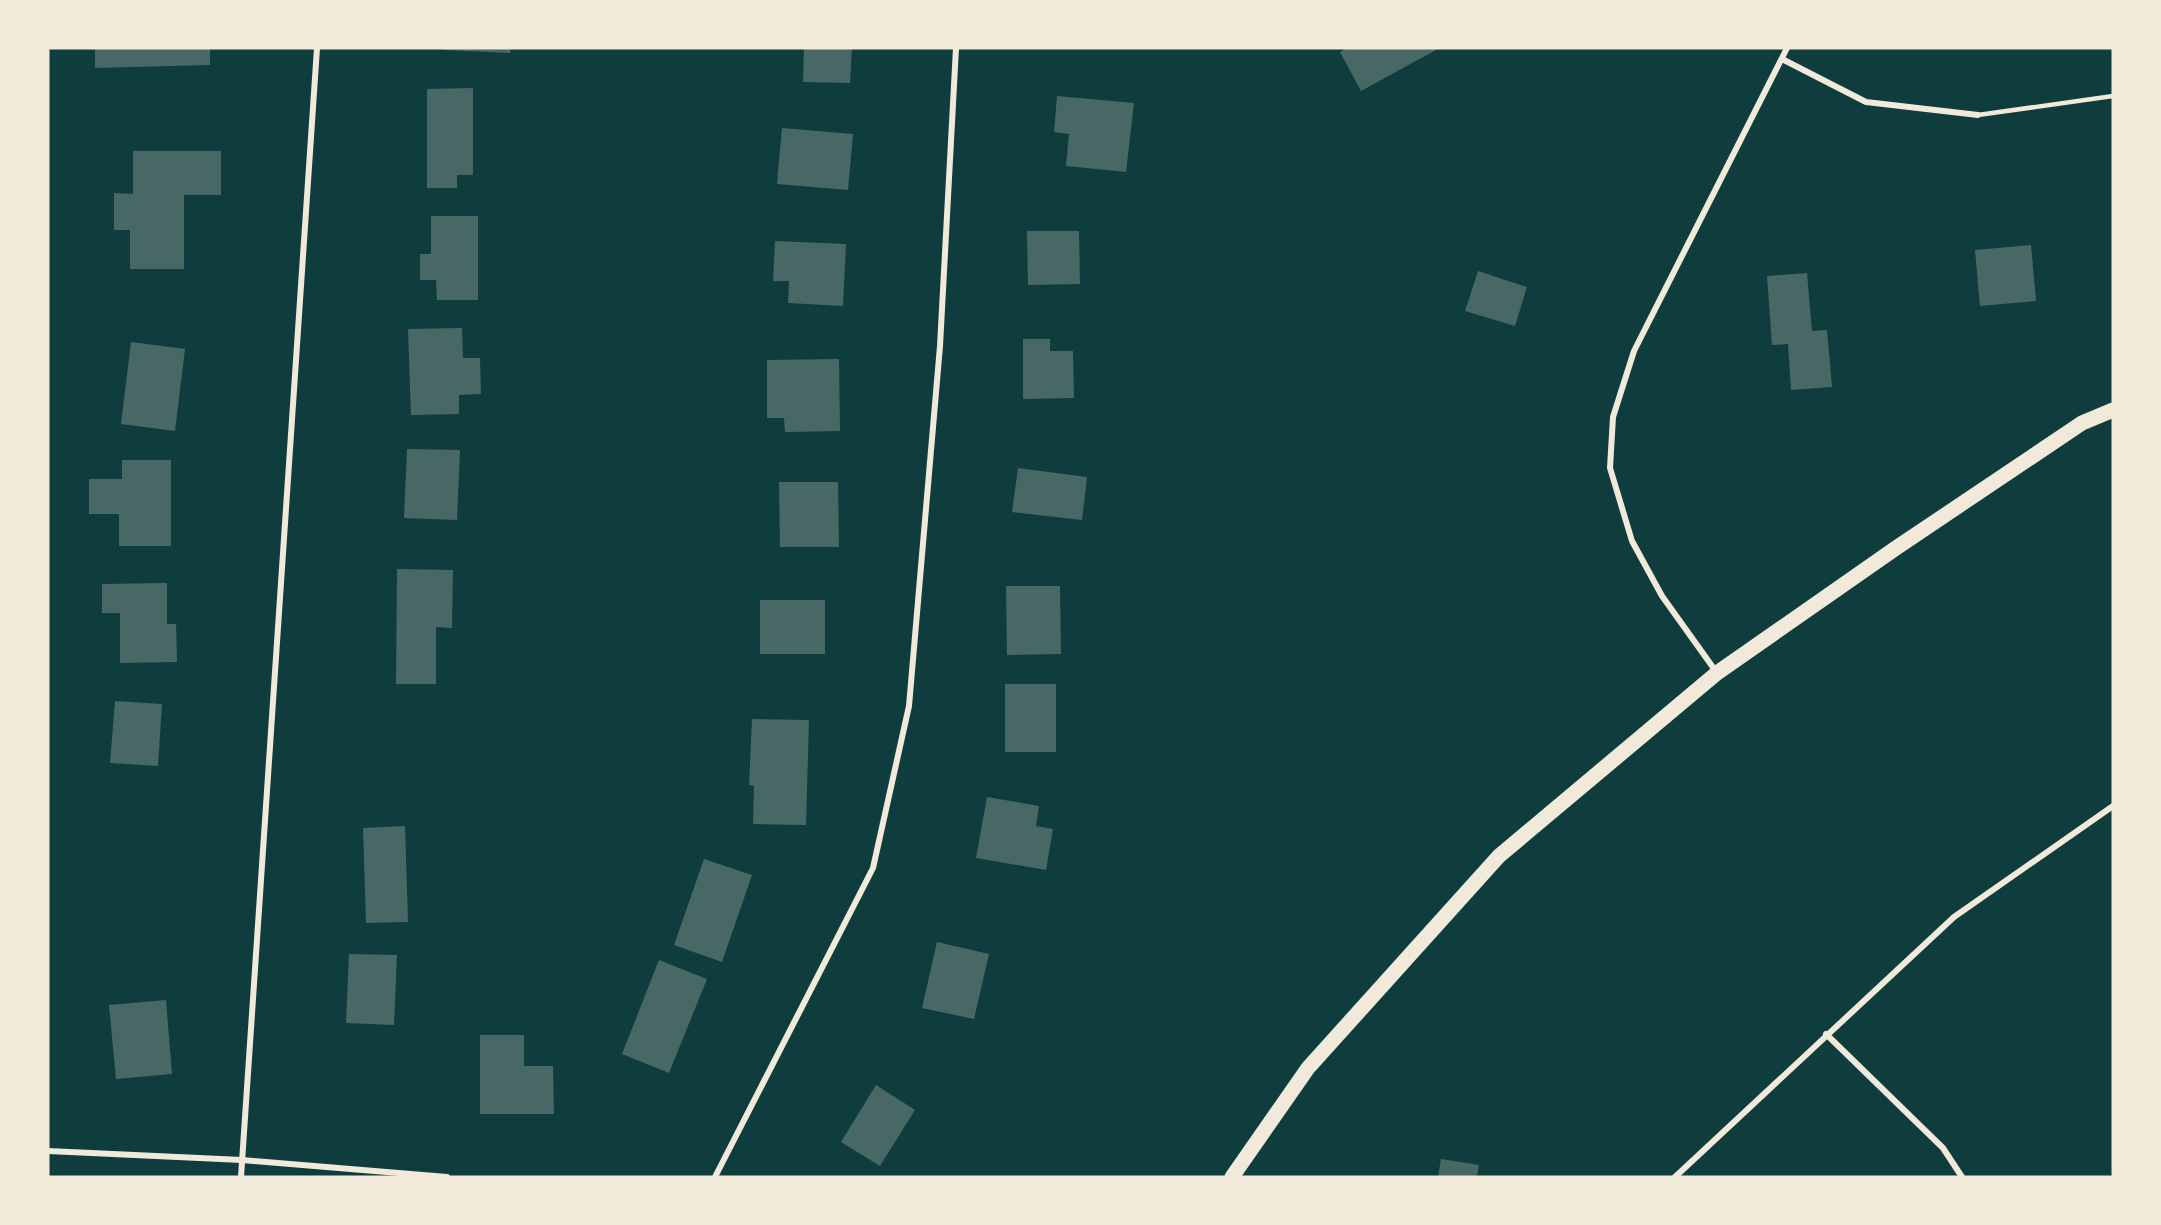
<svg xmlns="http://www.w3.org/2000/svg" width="2161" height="1225" font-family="'Fira Sans Condensed',sans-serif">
	<rect width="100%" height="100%" fill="#0f3d3e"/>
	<g fill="#486865">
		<polygon points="95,48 210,48 210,65 95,68"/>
		<polygon points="444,48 511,48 510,53 444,50"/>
		<polygon points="804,48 852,48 850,83 803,82"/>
		<polygon points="1347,48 1435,48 1436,50 1361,91 1340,52"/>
		<polygon points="473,88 473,175 457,175 457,188 427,188 427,89"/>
		<polygon points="1057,96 1134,103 1126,172 1066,166 1069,134 1054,132"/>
		<polygon points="782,128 853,134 848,190 777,184"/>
		<polygon points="133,151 221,151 221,195 184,195 184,269 130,269 130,230 114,230 114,193 133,194"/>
		<polygon points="431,216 478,216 478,300 437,300 436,280 420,280 420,254 431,254"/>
		<polygon points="1027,231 1079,231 1080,284 1028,285"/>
		<polygon points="775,241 846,244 843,306 788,303 789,281 773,281"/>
		<polygon points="2031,245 2036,301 1980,306 1975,250"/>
		<polygon points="1478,271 1527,287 1515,326 1465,311"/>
		<polygon points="1807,273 1812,331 1827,330 1832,387 1791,390 1788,344 1772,345 1767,276"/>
		<polygon points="462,328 463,358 480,358 481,394 459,395 459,414 411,415 408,329"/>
		<polygon points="1023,339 1050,339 1050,351 1073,351 1074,398 1023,399"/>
		<polygon points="131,342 185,349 175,431 121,424"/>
		<polygon points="839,359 840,431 785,432 784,418 767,418 767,360"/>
		<polygon points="407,449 460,450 457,520 404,518"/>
		<polygon points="122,460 171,460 171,546 119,546 119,514 89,514 89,479 122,479"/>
		<polygon points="1018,468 1087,477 1082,520 1012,512"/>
		<polygon points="779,482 838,482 839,547 780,547"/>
		<polygon points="397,569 453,570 452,628 436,627 436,684 396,684"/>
		<polygon points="167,583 167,624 176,624 177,662 120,663 120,613 102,613 102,584"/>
		<polygon points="1006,586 1060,586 1061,654 1007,655"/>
		<rect x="760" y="600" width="65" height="54"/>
		<rect x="1005" y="684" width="51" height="68"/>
		<polygon points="115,701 162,704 158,766 110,763"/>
		<polygon points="752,719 809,720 806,825 753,824 754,786 749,785"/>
		<polygon points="987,797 1039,806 1036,826 1053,829 1046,870 976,858"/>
		<polygon points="405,826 408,922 366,923 363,828"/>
		<polygon points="704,859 752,875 722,962 674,945"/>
		<polygon points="937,942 989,954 974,1019 922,1008"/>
		<polygon points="349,954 397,955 394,1025 346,1023"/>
		<polygon points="659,960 707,979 669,1073 622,1054"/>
		<polygon points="166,1000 172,1074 116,1079 109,1005"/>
		<polygon points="480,1035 524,1035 524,1066 553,1066 554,1114 480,1114"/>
		<polygon points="876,1085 915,1110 880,1166 841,1142"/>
		<polygon points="1441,1159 1479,1165 1477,1177 1438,1177"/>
	</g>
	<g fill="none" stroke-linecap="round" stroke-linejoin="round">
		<polyline stroke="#f1e9da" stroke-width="4.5" points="1978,115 2113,96"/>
		<g stroke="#f1e9da" stroke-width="6">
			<polyline points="1782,59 1866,102 1978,115"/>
			<polyline points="1717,673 1662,596 1632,541 1610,468 1613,417 1634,351 1787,48"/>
			<polyline points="1826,1034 1943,1148 1962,1177"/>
			<polyline points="48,1151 242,1160 447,1177"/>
			<polyline points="241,1177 317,48"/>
			<polyline points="715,1177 873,868 909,706 940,346 956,48"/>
			<polyline points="1675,1177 1954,917 2113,806"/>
		</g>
		<polyline stroke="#f1e9da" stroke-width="15" points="1232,1177 1308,1068 1499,856 1717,673 1896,548 2082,423 2113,410"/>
	</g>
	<rect width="2161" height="1225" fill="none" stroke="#f1e9da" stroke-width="99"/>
</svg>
